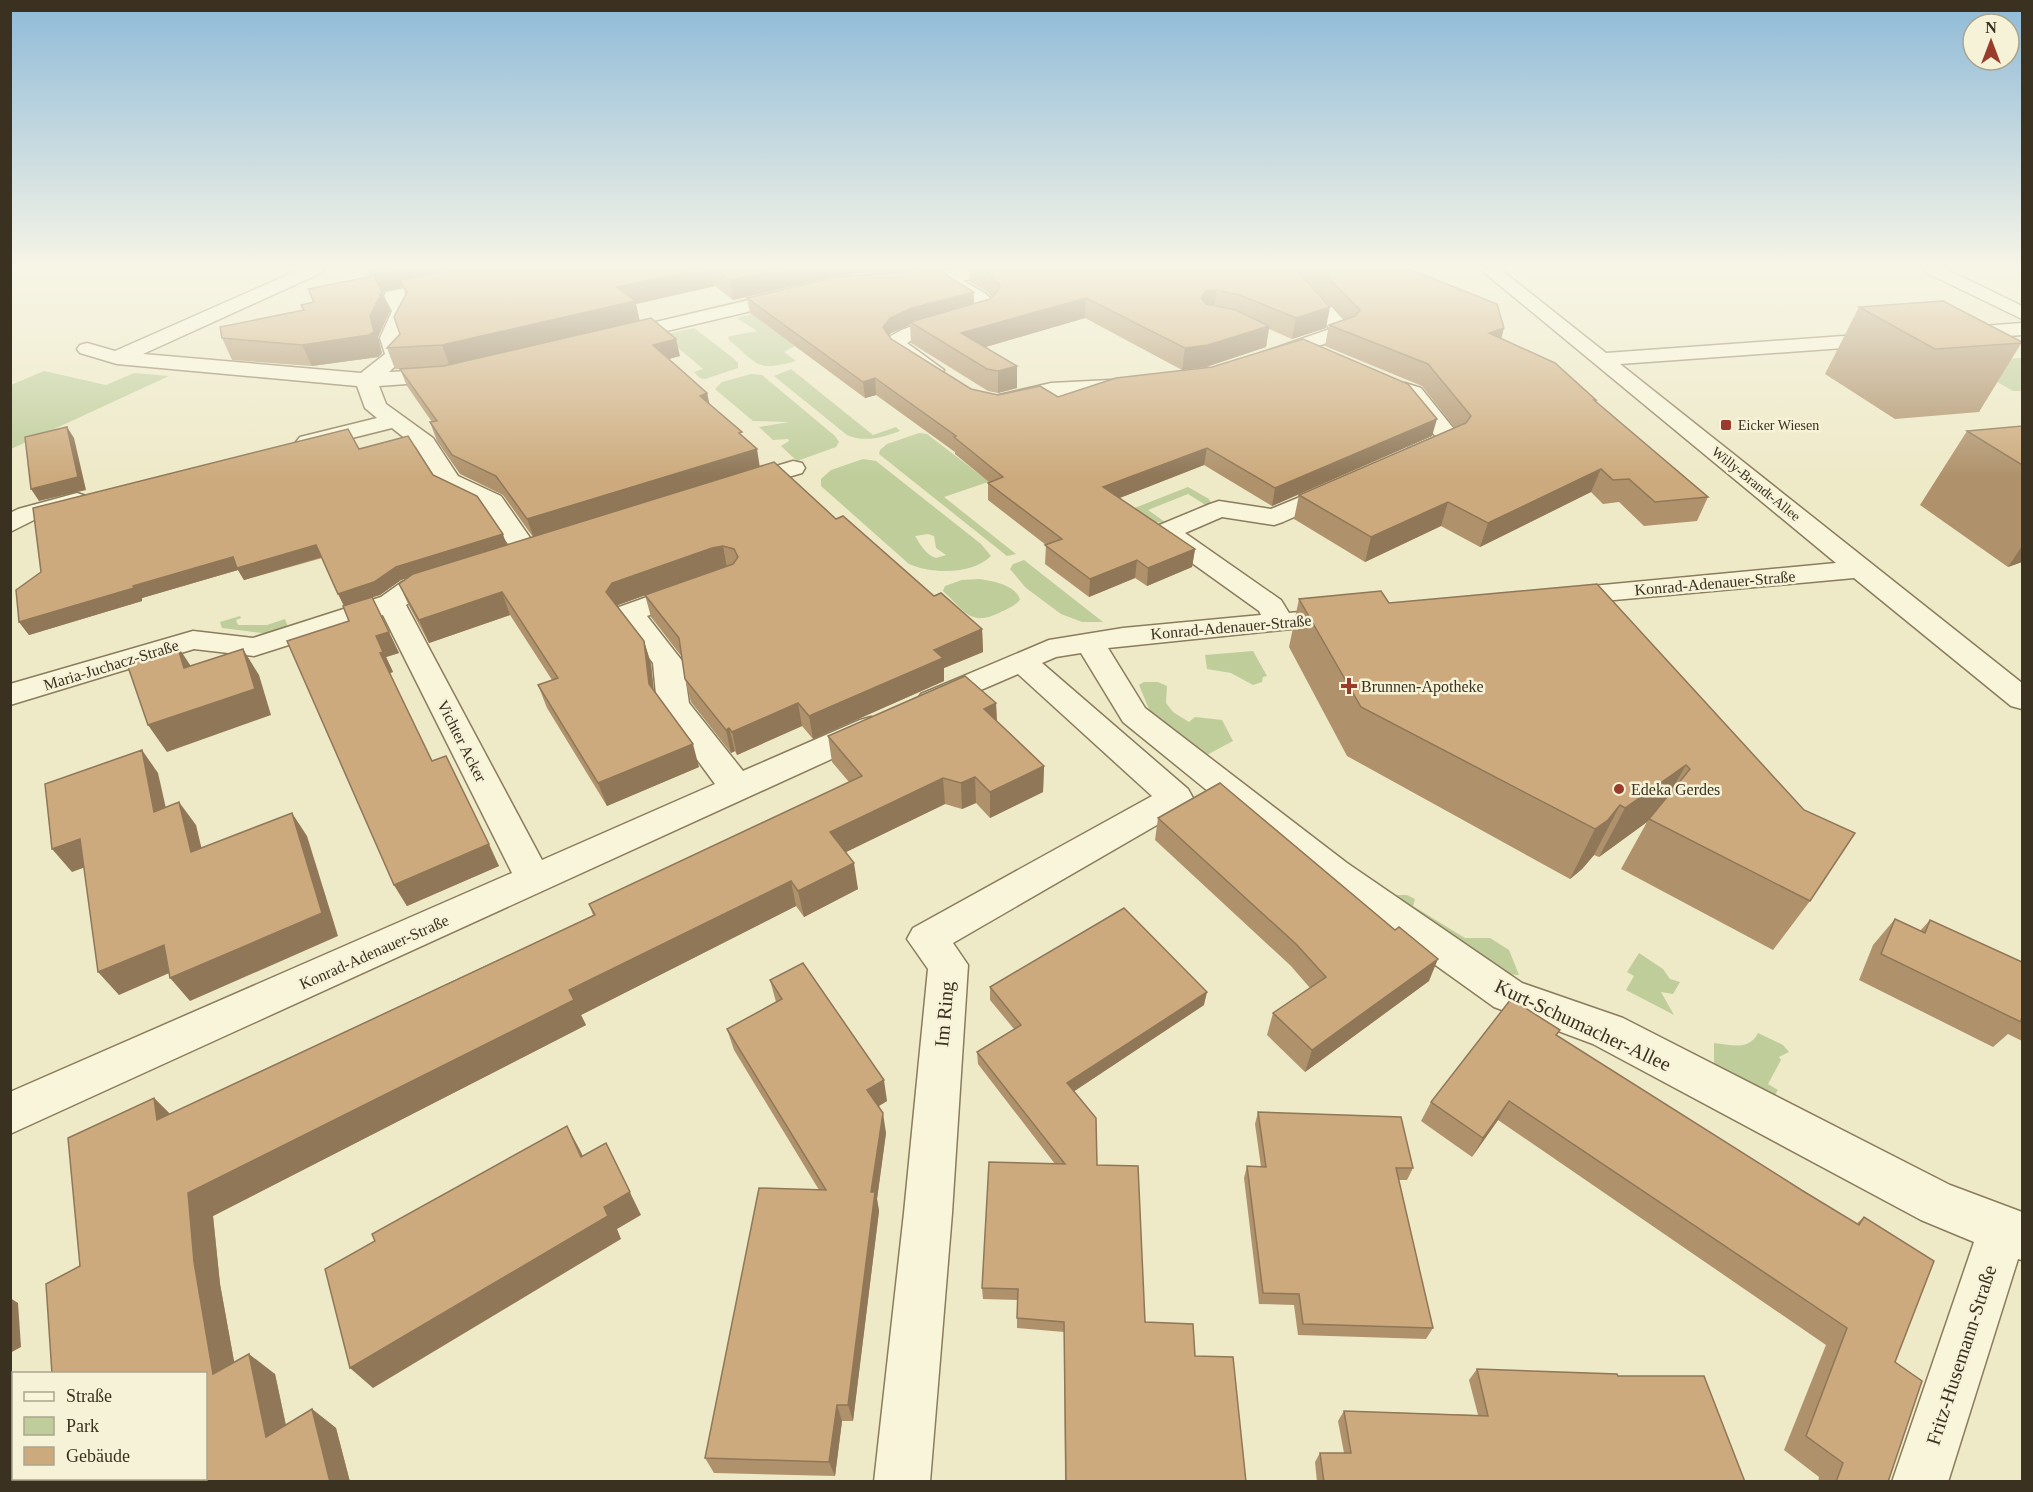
<svg xmlns="http://www.w3.org/2000/svg" width="2033" height="1492" font-family="'Times New Roman',serif">
	<rect width="100%" height="100%" fill="#eee9c7"/>
	<g fill="#bfcd9b" fill-rule="evenodd">
		<path d="M 752,314 L 795,346 L 784,352 L 796,361 C 756,372 759,365 729,340 L 728,337 L 731,336 L 757,331 L 737,318 Z"/>
		<polygon points="694,328 733,358 738,363 738,368 705,379 700,378 694,372 703,369 663,335"/>
		<polygon points="2022,358 2022,391 2013,391 1961,361"/>
		<path d="M 791,369 L 873,435 L 896,427 L 900,431 C 883,437 865,443 847,435 L 774,376 Z"/>
		<polygon points="44,371 106,385 134,373 169,376 11,449 11,385"/>
		<polygon points="751,374 762,375 835,436 839,442 836,447 797,461 781,446 789,441 788,439 773,440 759,427 789,422 753,421 715,389 722,382"/>
		<polygon points="919,433 927,434 983,477 991,481 944,497 1016,554 1007,556 879,454 880,450 887,444"/>
		<path d="M 863,459 L 876,461 L 981,544 L 991,556 C 972,575 932,574 909,564 L 821,486 L 821,479 L 831,470 ZM 928,534 L 934,536 L 936,548 L 946,555 L 936,558 C 926,555 920,544 915,536 Z"/>
		<path d="M 1188,487 L 1209,499 L 1211,503 L 1207,506 L 1188,494 L 1148,510 L 1165,522 C 1153,525 1143,516 1132,509 Z"/>
		<polygon points="1024,560 1103,622 1082,622 1061,614 1026,588 1010,569 1013,564"/>
		<path d="M 979,579 C 993,581 1016,585 1020,600 C 1014,607 1007,609 999,613 C 970,627 964,610 943,591 L 945,586 L 962,580 Z"/>
		<polygon points="240,616 241,618 236,620 238,625 267,625 285,619 288,627 269,634 222,628 220,622"/>
		<polygon points="1253,651 1267,676 1263,677 1262,682 1253,685 1231,673 1207,669 1205,655"/>
		<polygon points="1144,682 1158,682 1167,686 1166,703 1173,712 1189,722 1195,717 1222,720 1233,741 1203,757 1151,714 1139,685"/>
		<polygon points="1391,895 1407,895 1415,899 1413,906 1465,938 1490,938 1509,950 1519,975 1503,974"/>
		<polygon points="1639,953 1663,969 1670,979 1680,982 1673,994 1661,992 1674,1015 1626,990 1634,976 1627,972"/>
		<path d="M 1758,1033 L 1783,1045 L 1789,1052 L 1779,1057 L 1781,1060 L 1768,1084 L 1778,1090 L 1771,1101 L 1714,1067 L 1714,1043 C 1731,1045 1749,1051 1758,1033 Z"/>
	</g>
	<g fill="none" stroke-linecap="round" stroke-linejoin="round">
		<g stroke="#8a7c5c" stroke-width="3">
			<g id="minor">
				<polygon points="301,269 324,269 321,273 143,354 361,373 385,354 380,338 392,311 384,296 386,292 493,269 512,269 514,272 511,276 404,299 412,311 400,338 406,356 389,372 449,369 457,370 460,375 457,380 449,381 379,386 386,404 433,438 458,476 501,496 540,552 537,558 527,560 517,558 483,506 440,486 416,447 392,428 308,449 300,447 296,442 300,437 377,418 365,408 357,386 117,364 80,353 77,349 80,345 87,343 115,351"/>
				<path d="M 964,269 L 1073,269 L 1070,273 L 1064,274 L 962,280 L 986,294 L 999,307 L 989,318 L 916,338 L 907,343 L 944,370 L 940,374 C 921,379 894,357 886,341 C 897,325 955,315 975,310 L 978,307 L 951,290 L 944,280 L 898,281 L 895,277 L 898,273 L 904,272 Z"/>
				<polygon points="1279,269 1297,269 1350,327 1353,331 1350,335 1275,361 1268,363 1261,361 1258,357 1261,353 1330,329"/>
				<polygon points="1480,269 1500,269 1606,353 1885,333 1892,335 1895,339 1892,343 1885,345 1620,364 2022,683 2022,709 2011,706 1854,578 1560,605 1550,603 1546,597 1550,591 1560,589 1836,563"/>
				<polygon points="1924,269 1946,269 2022,306 2022,319 1927,273"/>
				<polygon points="791,290 798,292 800,296 798,300 616,343 609,341 606,337 609,333"/>
				<polygon points="2022,323 2022,335 1955,340 1948,338 1945,334 1948,330 1955,328"/>
				<polygon points="1130,379 1138,380 1141,385 1138,390 1051,397 1003,408 995,406 992,401 995,396 1051,383"/>
				<path d="M 1405,383 L 1421,388 L 1462,439 L 1458,444 C 1443,451 1425,463 1408,459 L 1404,454 L 1408,449 L 1436,437 L 1405,398 L 1397,395 L 1394,390 L 1397,385 Z"/>
				<polygon points="793,461 802,463 805,468 802,473 741,491 732,489 729,484 732,479"/>
				<polygon points="1339,481 1348,483 1351,488 1348,493 1283,522 1274,525 1222,517 1185,533 1281,600 1289,613 1338,608 1348,611 1352,617 1348,623 1108,648 1145,708 1347,863 1522,983 1623,1018 1950,1185 2022,1212 2022,1260 2018,1259 1948,1482 1892,1482 1974,1242 1921,1220 1593,1044 1494,1007 1321,883 1123,722 1081,653 1056,657 1042,663 1188,789 1193,798 1188,807 953,943 968,965 952,1213 930,1482 874,1482 904,1213 928,969 907,939 913,928 1152,796 1018,674 932,711 921,708 916,701 921,694 1049,640 1123,628 1261,615 1259,611 1157,538 1153,532 1157,526 1210,504 1219,501 1271,509"/>
				<polygon points="77,493 86,496 90,501 86,506 36,519 10,532 10,513 18,509"/>
				<polygon points="446,570 456,572 460,578 456,584 422,594 406,605 542,860 715,784 657,705 653,663 615,613 619,607 681,585 691,583 701,585 705,591 701,597 647,616 683,662 689,703 743,771 860,720 871,717 882,720 887,728 882,736 10,1134 10,1092 512,873 383,615 254,656 194,649 10,705 10,684 193,631 253,638 381,597 402,582"/>
			</g>
		</g>
		<use href="#minor" fill="#f9f5db" fill-rule="evenodd"/>
	</g>
	<g fill="#af926c">
		<polygon points="366,269 942,269 865,273 835,276 733,300 715,286 636,304 639,321 680,356 669,359 707,393 709,403 742,436 760,467 836,519 934,596 982,629 983,652 944,668 944,681 813,739 802,726 737,755 735,751 731,753 691,702 685,679 682,657 651,617 645,595 618,605 617,606 644,641 651,664 654,690 699,767 607,806 547,708 538,685 552,680 510,615 429,643 409,606 399,584 407,578 401,580 380,595 372,597 399,653 386,657 393,672 390,673 432,761 499,866 407,906 394,885 349,621 344,606 322,558 244,580 238,570 142,598 142,601 29,635 19,622 359,449 433,475 507,545 533,537 503,495 460,474 437,441 430,422 432,422 407,386 400,369 395,369 387,348 400,334 405,294 403,287 384,291 383,294 390,311 378,337 382,353 378,357 312,366 232,360 222,338 304,310 313,302 308,289 369,277"/>
		<polygon points="969,269 1296,269 1326,328 1292,339 1269,329 1266,347 1206,367 1182,370 1085,318 985,347 1017,366 1017,388 998,393 988,391 911,343 910,325 891,333 889,336 891,339 971,389 998,395 1058,397 1432,436 1272,506 1204,465 1119,498 1195,549 1192,567 1147,586 1135,578 1089,597 1045,564 1046,545 988,500 988,483 989,482 955,454 955,452 876,395 865,398 750,313 747,298 949,277 974,304 990,299 992,297 987,292 970,282"/>
		<polygon points="1299,269 1409,269 1504,328 1501,339 1596,400 1595,401 1708,497 1697,521 1644,526 1619,502 1603,504 1591,492 1480,547 1441,526 1365,562 1294,519 1299,495 1455,428 1422,386 1325,346 1329,325 1345,320"/>
		<polygon points="1859,307 2022,342 1979,412 1895,419 1825,374"/>
		<polygon points="2022,426 2022,562 2008,567 1920,505 1967,431"/>
		<polygon points="1597,584 1810,901 1773,950 1621,869 1647,822 1599,857 1594,855 1582,869 1570,879 1347,756 1289,647 1299,599 1389,603"/>
		<polygon points="996,703 997,721 1044,766 1043,792 990,818 976,803 962,809 945,804 845,852 858,889 804,917 796,906 581,1015 586,1025 213,1216 220,1284 234,1362 275,1374 286,1425 312,1409 336,1428 350,1482 158,1482 206,1479 80,1266 154,1098 170,1114 593,915 589,904 849,782 832,762 828,736"/>
		<polygon points="1158,818 1429,981 1305,1072 1267,1035 1273,1013 1310,988 1291,966 1155,840"/>
		<polygon points="1895,919 1920,931 1930,920 2022,962 2022,1041 2008,1034 1993,1047 1859,980 1873,945"/>
		<polygon points="770,980 887,1101 878,1106 886,1133 877,1199 879,1211 853,1421 842,1421 835,1476 714,1473 705,1458 819,1190 734,1050 727,1029 776,1002"/>
		<polygon points="990,987 1204,1005 1074,1091 1145,1322 1195,1356 1246,1482 1065,1482 1064,1332 1017,1328 1017,1300 983,1299 982,1288 1055,1164 978,1064 977,1052 1014,1029 990,1000"/>
		<polygon points="1557,1036 1856,1224 1864,1217 1895,1362 1888,1482 1818,1482 1819,1477 1784,1450 1826,1345 1498,1120 1472,1157 1421,1121 1431,1102"/>
		<polygon points="1258,1112 1413,1168 1407,1180 1399,1180 1433,1328 1426,1339 1298,1335 1294,1305 1259,1304 1244,1178 1247,1166 1261,1167 1255,1124"/>
		<polygon points="1477,1369 1618,1376 1745,1482 1317,1482 1315,1462 1320,1453 1344,1453 1338,1421 1344,1411 1478,1415 1469,1380"/>
	</g>
	<g fill="#8f7758">
		<polygon points="388,269 485,269 400,280 403,287 384,291 383,294 390,311 378,337 382,353 378,357 312,366 302,345 370,316 374,277 376,271"/>
		<polygon points="700,269 712,269 715,286 636,304 640,322 450,367 442,345 617,287"/>
		<polygon points="779,269 865,269 865,273 835,276 733,300 730,280"/>
		<polygon points="1217,290 1214,311 1204,312 1201,298 1206,291"/>
		<polygon points="974,292 974,307 910,322 910,325 891,333 884,342 883,327 890,318 912,308"/>
		<polygon points="1086,298 1085,318 962,354 961,333"/>
		<polygon points="1330,307 1326,328 1292,339 1296,318"/>
		<polygon points="1269,326 1266,347 1206,367 1182,370 1185,348"/>
		<polygon points="1504,328 1498,349 1489,333"/>
		<polygon points="676,339 680,356 657,362 653,345"/>
		<polygon points="1017,366 1017,388 998,393 998,371"/>
		<polygon points="875,378 876,395 865,398 863,382"/>
		<polygon points="707,393 711,411 700,396"/>
		<polygon points="1437,419 1432,436 1272,506 1275,488"/>
		<polygon points="67,427 74,438 86,490 39,501 31,489"/>
		<polygon points="1207,448 1204,465 1102,505 1103,487"/>
		<polygon points="757,449 760,468 534,538 527,519"/>
		<polygon points="1601,469 1591,492 1480,547 1488,523"/>
		<polygon points="1448,502 1441,526 1365,562 1371,537"/>
		<polygon points="503,534 507,547 401,580 380,595 344,606 338,594 396,567"/>
		<polygon points="316,545 322,557 244,580 238,570 142,598 142,601 29,635 19,622 133,586 233,557"/>
		<polygon points="723,546 727,568 717,570 618,605 613,614 606,592 612,583 712,548"/>
		<polygon points="2022,546 2022,562 2008,567"/>
		<polygon points="1195,549 1192,567 1147,586 1148,568"/>
		<polygon points="1137,560 1135,578 1089,597 1090,579"/>
		<polygon points="502,592 510,615 429,643 419,620"/>
		<polygon points="982,629 983,652 944,668 944,681 813,739 809,716 934,650"/>
		<polygon points="389,632 399,653 386,657 393,672 390,673 380,653 376,636"/>
		<polygon points="644,641 651,664 655,706 649,684"/>
		<polygon points="177,645 194,671 184,668"/>
		<polygon points="243,649 259,675 271,715 167,752 148,725"/>
		<polygon points="798,703 802,726 737,755 732,732"/>
		<polygon points="996,703 997,729 984,709"/>
		<polygon points="729,728 735,751 731,753 726,730"/>
		<polygon points="693,744 699,767 607,806 598,783"/>
		<polygon points="142,750 158,773 172,835 154,812"/>
		<polygon points="1686,765 1658,814 1649,819 1647,822 1599,857 1625,808"/>
		<polygon points="1044,766 1043,792 990,818 990,792"/>
		<polygon points="975,777 976,803 962,809 961,783"/>
		<polygon points="943,778 945,804 834,858 830,832"/>
		<polygon points="179,802 196,825 208,875 191,852"/>
		<polygon points="1620,805 1594,855 1582,869 1570,879 1595,829"/>
		<polygon points="292,813 307,836 338,936 190,1001 170,978"/>
		<polygon points="80,839 99,862 72,872 52,849"/>
		<polygon points="489,844 499,866 407,906 394,885"/>
		<polygon points="854,863 858,889 804,917 798,891"/>
		<polygon points="791,881 796,906 581,1015 586,1025 213,1216 220,1284 240,1394 213,1374 194,1262 188,1193 569,990"/>
		<polygon points="164,945 183,967 119,995 98,972"/>
		<polygon points="1438,959 1429,981 1305,1072 1312,1050"/>
		<polygon points="1207,992 1204,1005 1067,1096 1067,1083"/>
		<polygon points="884,1080 887,1101 871,1111 867,1090"/>
		<polygon points="154,1098 178,1122 157,1120"/>
		<polygon points="1509,1101 1498,1120 1472,1157 1483,1138"/>
		<polygon points="883,1113 886,1133 877,1199 879,1211 853,1421 848,1405 871,1192"/>
		<polygon points="567,1126 580,1150 594,1180 581,1157"/>
		<polygon points="606,1143 641,1215 617,1229 621,1239 373,1388 350,1368 604,1207"/>
		<polygon points="10,1298 18,1303 21,1347 10,1353"/>
		<polygon points="249,1354 275,1374 292,1455 266,1437"/>
		<polygon points="837,1405 842,1421 835,1476 829,1462"/>
		<polygon points="312,1409 336,1428 350,1482 330,1482"/>
	</g>
	<g fill="#ccaa7d" stroke="#8f7758" stroke-width="1.5">
		<polygon points="368,269 388,269 376,271 374,277 382,291 370,316 374,332 369,335 302,345 222,338 220,327 304,310 301,305 314,302 308,289 373,276"/>
		<polygon points="457,269 700,269 617,287 635,301 442,345 387,348 400,334 394,317 407,292 400,280"/>
		<polygon points="714,269 779,269 730,280"/>
		<polygon points="942,269 949,277 974,292 912,308 890,318 883,327 891,339 971,389 998,395 1040,386 1058,397 1116,378 1212,367 1303,339 1408,384 1437,419 1275,488 1207,448 1103,487 1195,549 1148,568 1137,560 1090,579 1045,545 1062,539 988,483 1003,477 954,437 956,436 875,378 863,382 747,298 835,277"/>
		<polygon points="980,269 1296,269 1330,307 1296,318 1240,295 1217,290 1206,291 1201,298 1206,304 1236,310 1269,326 1208,345 1185,348 1086,298 961,333 1017,366 998,371 987,369 910,322 990,299 1000,288 1000,285 987,272"/>
		<polygon points="1320,269 1409,269 1497,304 1504,328 1489,333 1555,363 1596,400 1594,400 1708,497 1655,502 1629,479 1613,480 1601,469 1488,523 1448,502 1371,537 1299,495 1466,423 1471,416 1428,364 1329,325 1355,316 1360,310"/>
		<polygon points="1943,301 2022,342 2022,343 1935,349 1859,307"/>
		<polygon points="651,318 676,339 653,345 707,393 700,396 742,432 739,433 757,449 527,519 496,476 452,455 430,422 437,421 400,369 444,366"/>
		<polygon points="2022,426 2022,465 1967,431"/>
		<polygon points="67,427 78,477 31,489 25,437"/>
		<polygon points="348,429 359,449 408,436 433,475 477,496 503,534 396,567 374,582 338,594 316,545 237,568 233,557 133,586 134,588 19,622 16,590 41,572 33,508"/>
		<polygon points="774,462 836,519 843,516 934,596 941,593 982,629 934,650 943,658 809,716 798,703 732,732 729,728 726,730 685,679 679,638 645,595 733,564 738,557 734,549 723,546 712,548 612,583 606,592 644,641 649,684 693,744 598,783 538,685 558,678 502,592 419,620 399,584 413,574"/>
		<polygon points="1597,584 1804,810 1855,833 1810,901 1649,819 1690,769 1686,765 1625,808 1620,805 1608,820 1595,829 1361,707 1299,599 1381,591 1389,603"/>
		<polygon points="372,597 389,632 376,636 383,652 380,653 404,703 432,761 446,756 489,844 394,885 287,641 349,621 343,606"/>
		<polygon points="177,645 184,668 243,649 255,689 148,725 126,661"/>
		<polygon points="965,676 996,703 984,709 1044,766 990,792 975,777 961,783 943,778 830,832 854,863 798,891 791,881 569,990 574,1000 188,1193 194,1262 213,1374 249,1354 266,1437 312,1409 330,1482 158,1482 158,1479 206,1479 206,1374 52,1374 46,1284 80,1266 68,1138 154,1098 157,1120 595,915 589,904 862,776 828,736"/>
		<polygon points="142,750 154,812 179,802 191,852 292,813 322,913 170,978 164,945 98,972 80,839 52,849 45,784"/>
		<polygon points="1220,783 1395,930 1399,927 1438,959 1312,1050 1273,1013 1326,977 1297,945 1158,818"/>
		<polygon points="1124,908 1207,992 1067,1083 1096,1118 1097,1165 1138,1166 1145,1322 1193,1324 1195,1356 1233,1357 1246,1482 1066,1482 1064,1322 1017,1318 1018,1289 982,1288 989,1162 1065,1164 977,1052 1021,1025 990,987"/>
		<polygon points="1895,919 1925,933 1930,920 2022,962 2022,1016 2021,1022 1881,954"/>
		<polygon points="803,963 884,1080 867,1090 883,1113 871,1192 875,1192 848,1405 837,1405 829,1462 705,1458 759,1188 826,1190 727,1029 782,999 770,980"/>
		<polygon points="1511,999 1560,1030 1556,1035 1803,1191 1859,1225 1864,1217 1934,1261 1895,1362 1922,1381 1888,1482 1836,1482 1843,1463 1806,1436 1847,1328 1509,1101 1483,1138 1431,1102"/>
		<polygon points="1258,1112 1401,1117 1413,1168 1396,1168 1433,1328 1303,1324 1299,1294 1263,1293 1247,1166 1266,1167"/>
		<polygon points="567,1126 581,1157 606,1143 630,1192 604,1207 608,1216 350,1368 325,1269 375,1241 372,1234"/>
		<polygon points="1477,1369 1617,1374 1618,1376 1704,1376 1745,1482 1324,1482 1320,1453 1351,1453 1344,1411 1488,1416"/>
	</g>
	<linearGradient id="sky" x2="0" y2="1"><stop stop-color="#8ebad8"/><stop offset="0.56" stop-color="#f7f5e6"/><stop offset="1" stop-color="#f7f5e6" stop-opacity="0"/></linearGradient>
	<rect width="2033" height="477" fill="url(#sky)"/>
	<g fill="#993c2c" stroke="#f6f2d7" stroke-width="2">
		<rect x="1720" y="419" width="12" height="12" rx="3"/>
		<path d="M1346 677h6v6h6v6h-6v6h-6v-6h-6v-6h6z"/>
		<circle cx="1619" cy="789" r="6"/>
	</g>
	<g text-anchor="middle" dominant-baseline="central" stroke-width="5" stroke-linejoin="round" paint-order="stroke">
		<g font-size="14" fill="#3b3120" stroke="#f6f2d7" text-anchor="start">
			<text x="1738" y="425">Eicker Wiesen</text>
		</g>
		<g font-size="14" fill="#3b3120" stroke="#f6f2d7">
			<text transform="translate(1756 484) rotate(39)">Willy-Brandt-Allee</text>
		</g>
		<g font-size="16" fill="#3b3120" stroke="#f6f2d7">
			<text transform="translate(1715 583) rotate(-5)">Konrad-Adenauer-Straße</text>
			<text transform="translate(1231 627) rotate(-5)">Konrad-Adenauer-Straße</text>
			<text transform="translate(111 665) rotate(-17)">Maria-Juchacz-Straße</text>
			<text transform="translate(462 741) rotate(63)">Vichter Acker</text>
			<text transform="translate(374 952) rotate(-24)">Konrad-Adenauer-Straße</text>
		</g>
		<g font-size="16" fill="#3b3120" stroke="#f6f2d7" text-anchor="start">
			<text x="1361" y="686">Brunnen-Apotheke</text>
			<text x="1631" y="789">Edeka Gerdes</text>
		</g>
		<g font-size="20" fill="#3b3120" stroke="#f6f2d7">
			<text transform="translate(944 1014) rotate(-85)">Im Ring</text>
			<text transform="translate(1583 1025) rotate(25)">Kurt-Schumacher-Allee</text>
			<text transform="translate(1961 1355) rotate(-72)">Fritz-Husemann-Straße</text>
		</g>
	</g>
	<rect width="2033" height="1492" fill="none" stroke="#3b3120" stroke-width="24"/>
	<rect x="12" y="1372" width="195" height="108" fill="#f6f2d7" stroke="#aba58e" stroke-width="1.5"/>
	<rect x="24" y="1392" width="30" height="9" fill="#f9f5db" stroke="#aba58e" stroke-width="1.5"/>
	<text x="66" y="1402" font-size="18" fill="#3b3120">Straße</text>
	<rect x="24" y="1417" width="30" height="18" fill="#bfcd9b" stroke="#aba58e" stroke-width="1.5"/>
	<text x="66" y="1432" font-size="18" fill="#3b3120">Park</text>
	<rect x="24" y="1447" width="30" height="18" fill="#ccaa7d" stroke="#aba58e" stroke-width="1.5"/>
	<text x="66" y="1462" font-size="18" fill="#3b3120">Gebäude</text>
	<g transform="translate(1991 42)"><circle r="28" fill="#f6f2d7" stroke="#aba58e" stroke-width="1.5"/>
	<path d="M0-4.5L10 22L0 15L-10 22Z" fill="#993c2c"/>
	<text y="-9" font-size="16" font-weight="bold" text-anchor="middle" fill="#3b3120">N</text>
	</g>
</svg>
